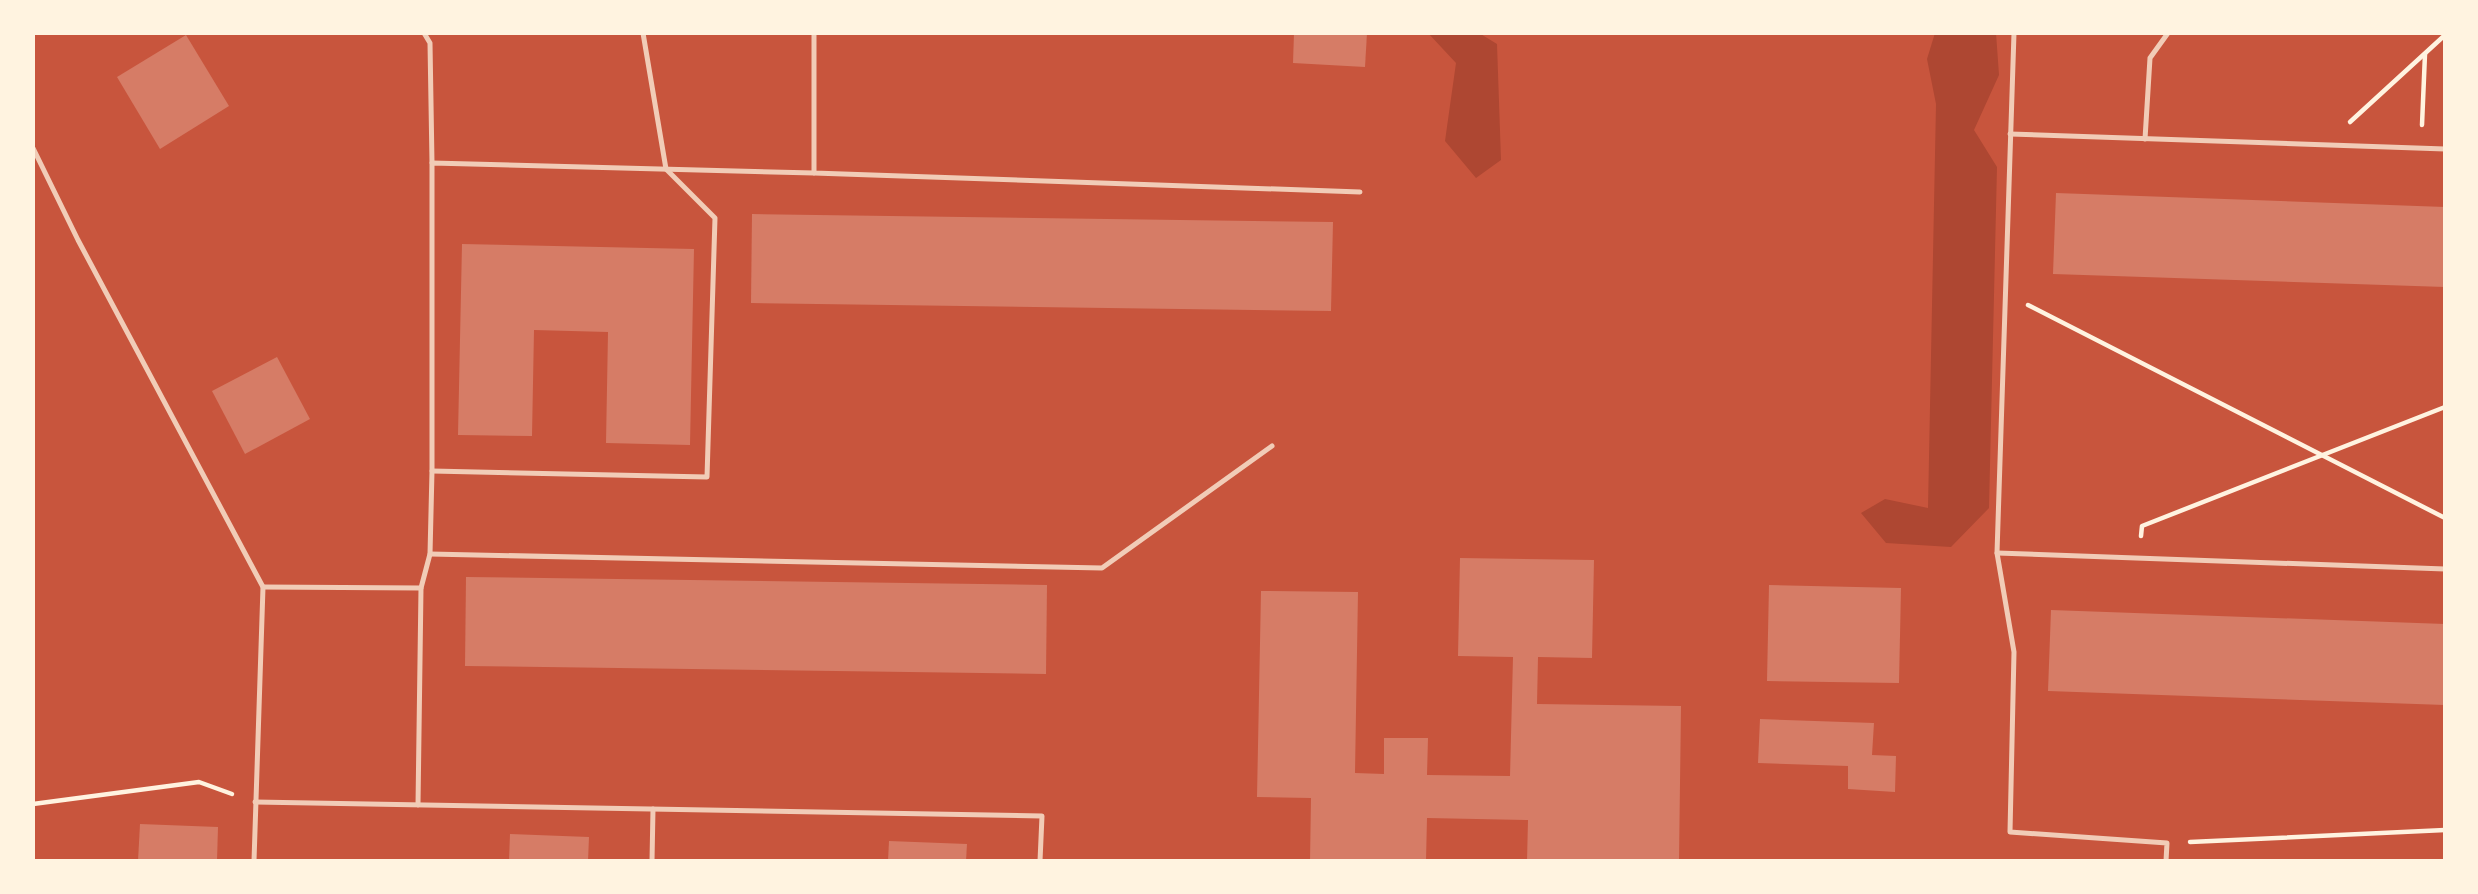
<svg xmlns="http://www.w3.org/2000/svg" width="2478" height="894" font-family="Roboto,sans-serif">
	<rect width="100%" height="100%" fill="#c8553d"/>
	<g fill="#ae4732">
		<polygon points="1428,33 1479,33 1497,44 1501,160 1476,178 1445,141 1456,63"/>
		<polygon points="1935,33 1996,33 1999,75 1974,130 1997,167 1989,508 1951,547 1886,543 1861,513 1885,499 1928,508 1936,104 1927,59"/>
	</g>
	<g fill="#d67c66">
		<polygon points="1294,33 1367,33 1365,67 1293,63"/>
		<polygon points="186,35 229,106 160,149 117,77"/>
		<polygon points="2056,193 2445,207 2445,287 2053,274"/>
		<polygon points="752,214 1333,222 1331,311 751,303"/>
		<polygon points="462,244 694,249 690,445 606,443 608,332 534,330 532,436 458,435"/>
		<polygon points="277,357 310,419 245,454 212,391"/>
		<polygon points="1460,558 1594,560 1592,658 1538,657 1537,704 1681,706 1679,861 1527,861 1528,820 1427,818 1426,861 1310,861 1311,798 1257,797 1261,591 1358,592 1355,773 1384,774 1384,738 1428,738 1427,775 1510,776 1513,657 1458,656"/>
		<polygon points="466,577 1047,585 1046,674 465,666"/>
		<polygon points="1769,585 1901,588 1899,683 1767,681"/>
		<polygon points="2051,610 2445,624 2445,705 2048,691"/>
		<polygon points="1760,719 1874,723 1872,755 1896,756 1895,792 1848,789 1848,766 1758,763"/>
		<polygon points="140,824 218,827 217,861 138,861"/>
		<polygon points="510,834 589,837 588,861 509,861"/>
		<polygon points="889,841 967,844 966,861 888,861"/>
	</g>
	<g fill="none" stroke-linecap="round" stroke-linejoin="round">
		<g stroke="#fff3e0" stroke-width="4.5">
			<polyline points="2350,122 2445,35"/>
			<polyline points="2422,125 2425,54"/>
			<polyline points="2028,305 2445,518"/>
			<polyline points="2141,536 2142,526 2445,407"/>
			<polyline points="33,804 199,782 232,794"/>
			<polyline points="2190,842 2445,830"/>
		</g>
		<g stroke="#f1ccb7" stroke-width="5">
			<polyline points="424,33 430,43 432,163"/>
			<polyline points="814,33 814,173 1360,192"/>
			<polyline points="2014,33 1997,553 2014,652 2010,832 2167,843 2166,861"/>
			<polyline points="2010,134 2445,149"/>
			<polyline points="2145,139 2150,58 2168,33"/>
			<polyline points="33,148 78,240 263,587 254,861"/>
			<polyline points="432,471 707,477 715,218 666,169 643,33"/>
			<polyline points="1997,553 2445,569"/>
			<polyline points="430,554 1102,568 1272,446"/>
			<polyline points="263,587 421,588 430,554 432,471 432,163 814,173"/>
			<polyline points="255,802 1042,816 1040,861"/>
			<polyline points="418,805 421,588"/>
			<polyline points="652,861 653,809"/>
		</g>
	</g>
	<rect width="2478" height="894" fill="none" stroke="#fff3e0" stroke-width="70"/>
</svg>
